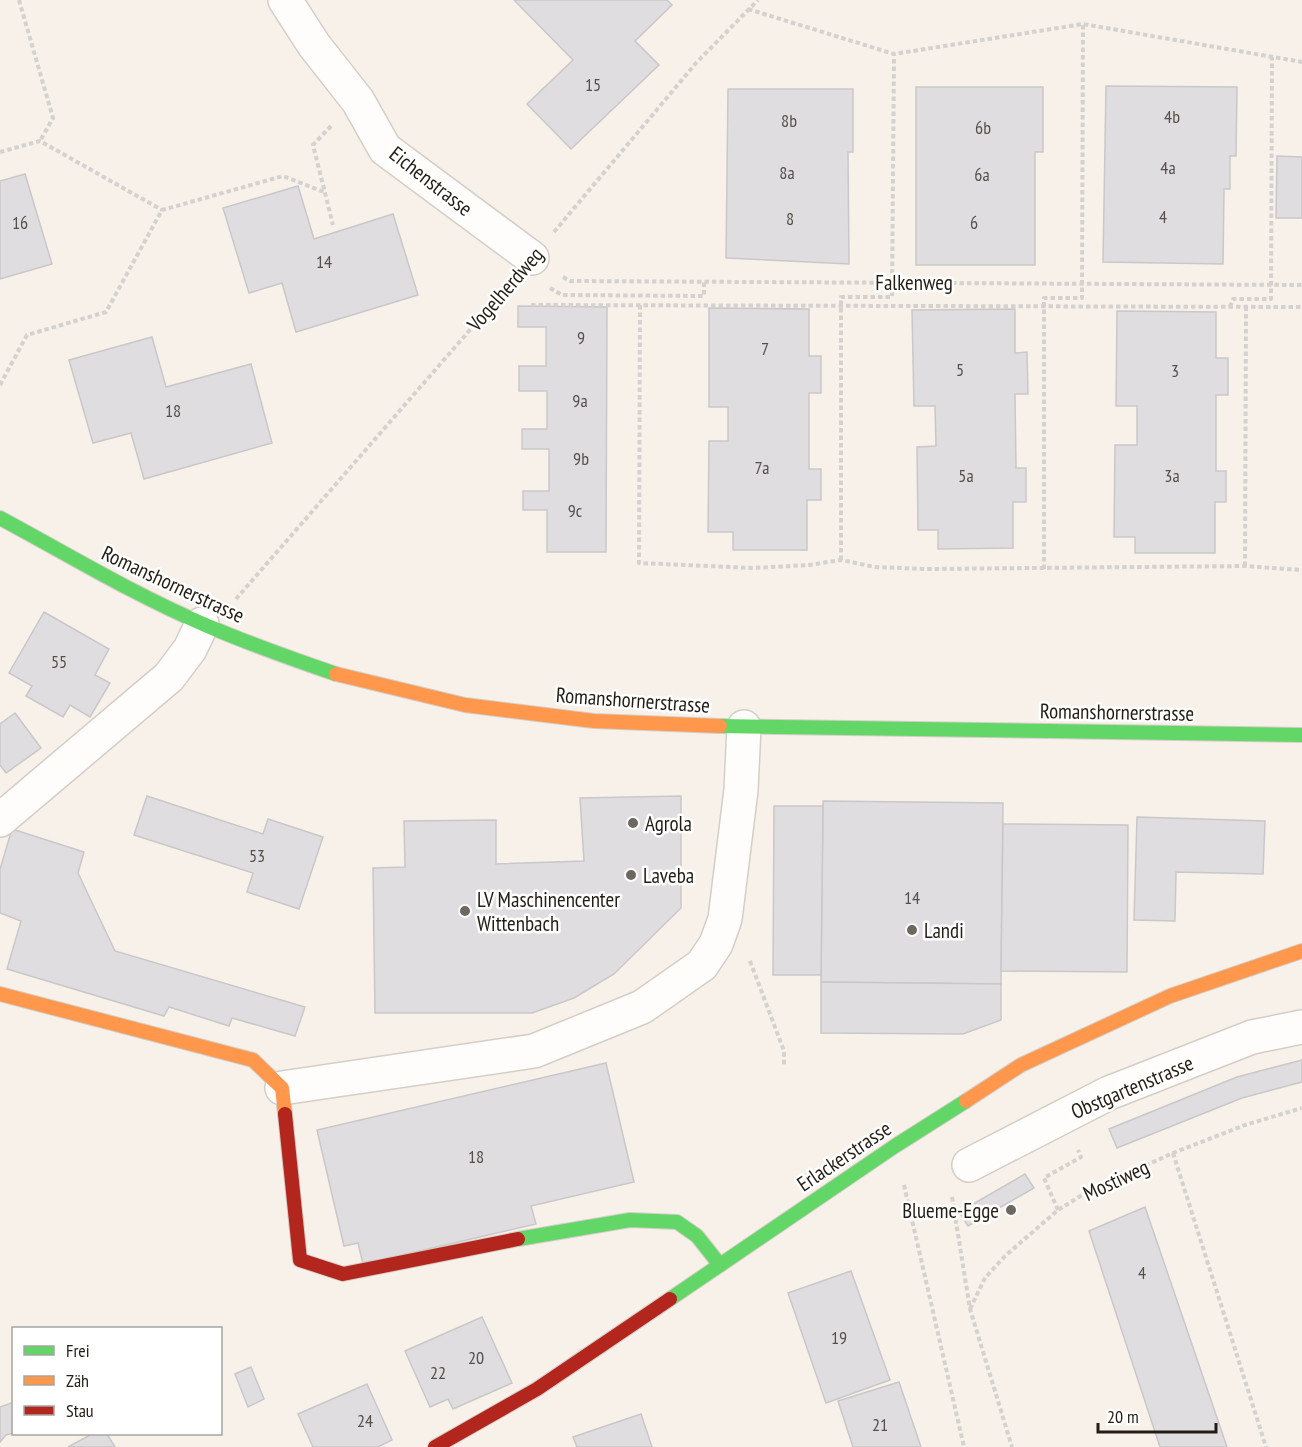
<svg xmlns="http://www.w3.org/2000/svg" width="1302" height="1447" font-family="'PT Sans Narrow',sans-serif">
	<rect width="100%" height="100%" fill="#f7f1ea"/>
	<g fill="#e0dde0" stroke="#cac7c9" stroke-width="1.5">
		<polygon points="514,0 667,0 672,5 635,41 659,65 571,149 527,104 573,60"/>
		<polygon points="1106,86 1237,87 1236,156 1230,156 1230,189 1224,189 1223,264 1103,262"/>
		<polygon points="916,87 1043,87 1043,152 1035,152 1035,265 916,265"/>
		<polygon points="728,89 853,89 853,152 848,152 849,264 726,258"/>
		<polygon points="1277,156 1302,157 1302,218 1276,218"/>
		<polygon points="25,174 52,264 0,279 0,181"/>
		<polygon points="298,186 314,239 393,214 418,295 296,332 282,283 249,293 223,208"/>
		<polygon points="518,306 607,307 606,552 547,552 547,510 523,510 523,491 549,491 549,449 522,449 522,429 547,429 547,391 519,391 519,366 546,366 546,327 518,327"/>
		<polygon points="709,308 809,309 809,356 821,356 821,393 809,393 809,469 821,469 821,500 807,500 807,550 733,550 733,532 708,532 709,441 728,441 728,407 709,407"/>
		<polygon points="1015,309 1015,353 1027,352 1028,394 1015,394 1016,468 1026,468 1026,502 1013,502 1013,548 938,549 938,530 918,530 917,447 936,446 935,406 914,406 912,310"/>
		<polygon points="1117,311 1216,312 1216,358 1228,358 1228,395 1216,395 1216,471 1226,471 1226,502 1215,502 1215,553 1135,553 1135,537 1114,537 1115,445 1137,445 1137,406 1116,406"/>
		<polygon points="152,337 166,387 251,364 272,443 144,479 131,433 93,443 69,360"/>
		<polygon points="44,612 109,649 95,675 110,683 90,717 70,705 63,717 26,696 32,686 9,673"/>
		<polygon points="15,713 41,748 6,773 0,765 0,724"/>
		<polygon points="147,796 263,834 268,819 323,837 299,909 247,892 253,873 134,835"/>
		<polygon points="681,796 681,908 614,974 574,998 532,1013 375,1013 373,868 405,867 404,821 496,820 496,864 584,861 580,798"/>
		<polygon points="823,801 1003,803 1001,984 821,982"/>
		<polygon points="774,806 823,806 821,975 773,975"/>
		<polygon points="1137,817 1265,821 1263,874 1176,872 1175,921 1134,920"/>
		<polygon points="1003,824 1128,825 1127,972 1001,971"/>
		<polygon points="12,829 84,852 78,873 115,951 305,1007 295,1036 232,1018 229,1026 169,1007 164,1016 7,969 21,921 0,913 0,869"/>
		<polygon points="821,982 1001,984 1001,1020 963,1034 821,1033"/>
		<polygon points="1302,1060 1302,1082 1242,1098 1117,1148 1109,1129 1237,1077"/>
		<polygon points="606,1063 634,1182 531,1206 536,1224 363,1264 358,1243 344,1246 317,1130"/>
		<polygon points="1025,1174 1034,1188 968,1226 959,1212"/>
		<polygon points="1145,1207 1227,1447 1160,1447 1089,1231"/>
		<polygon points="851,1271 890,1380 826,1403 788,1293"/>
		<polygon points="482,1317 512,1383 453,1409 448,1399 430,1407 405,1351"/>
		<polygon points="251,1367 264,1399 248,1407 235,1374"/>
		<polygon points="899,1382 921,1447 853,1447 838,1401"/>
		<polygon points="367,1384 392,1440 378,1447 313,1447 298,1414"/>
		<polygon points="14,1402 14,1433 6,1435 0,1442 0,1407"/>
		<polygon points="641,1414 652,1447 577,1447 573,1437"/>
		<polygon points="92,1434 107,1434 115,1447 68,1447"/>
	</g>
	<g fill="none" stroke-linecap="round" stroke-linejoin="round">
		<g stroke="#d5cec7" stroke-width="36">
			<g id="street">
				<polyline points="285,0 314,45 358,101 385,149 532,258"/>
				<polyline points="0,820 169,677 190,649 202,624"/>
				<polyline points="282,1088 534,1051 642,1007 702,965 716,944 725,919 741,790 744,727"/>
				<polyline points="969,1165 1109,1093 1252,1037 1302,1027"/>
			</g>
		</g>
		<g stroke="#d5cec7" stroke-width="16">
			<g id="fast">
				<path d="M 0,518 C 67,554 133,594 203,624 C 247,643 292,659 336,674"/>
				<polyline points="720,726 1302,735"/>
				<polyline points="518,1239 630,1220 677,1222 697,1236 720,1265"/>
				<polyline points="670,1299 895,1146 966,1101"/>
			</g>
		</g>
		<g stroke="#d5cec7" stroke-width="16">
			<g id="slow">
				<polyline points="336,674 465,705 594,721 720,726"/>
				<polyline points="0,994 253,1060 282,1088 285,1114"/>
				<polyline points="966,1101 1021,1065 1170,996 1302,951"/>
			</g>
		</g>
		<g stroke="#d5cec7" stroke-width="16">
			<g id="jam">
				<polyline points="285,1114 300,1260 343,1274 518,1239"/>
				<polyline points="435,1447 537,1389 670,1299"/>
			</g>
		</g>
		<g stroke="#d4d1ce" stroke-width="4" stroke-dasharray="4.5 3" stroke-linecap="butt">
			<polyline points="19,0 53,118 40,141"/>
			<polyline points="748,9 894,54 1083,24 1302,62"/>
			<polyline points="331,126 313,145 333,225"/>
			<polyline points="0,152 40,141 162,210"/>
			<polyline points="554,232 697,62 758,0"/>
			<polyline points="563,277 570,281 1302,285"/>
			<polyline points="550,288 562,295 704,296 704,282"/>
			<polyline points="531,305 1302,307"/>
			<polyline points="640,305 639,563 753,568 809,565 841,560 875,567 926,569 1245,566 1302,570"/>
			<polyline points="1230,307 1233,299 1271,299 1272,57"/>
			<polyline points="0,385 27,335 106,312 162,210 283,176 324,192"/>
			<polyline points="841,560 841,297 892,297 894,54"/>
			<polyline points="1245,566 1246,307"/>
			<polyline points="1044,569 1044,298 1082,298 1083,24"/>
			<polyline points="236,599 509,285"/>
			<polyline points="750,961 784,1051 784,1067"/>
			<polyline points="1173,1153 1266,1447"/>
			<polyline points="904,1185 964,1447"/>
			<polyline points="952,1197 970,1309 1012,1447"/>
			<polyline points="1058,1210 1044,1178 1081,1157 1078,1150"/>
			<polyline points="970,1309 985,1278 1005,1256 1058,1210 1087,1192 1173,1153 1245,1125 1302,1108"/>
		</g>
		<use href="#street" stroke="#fefdfc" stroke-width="33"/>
		<use href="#fast" stroke="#63d668" stroke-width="14"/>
		<use href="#slow" stroke="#ff974d" stroke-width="14"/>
		<use href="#jam" stroke="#b3261e" stroke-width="14"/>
	</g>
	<g fill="#6e675f" stroke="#fff" stroke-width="2">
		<circle cx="633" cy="823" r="6"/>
		<circle cx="631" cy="875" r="6"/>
		<circle cx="465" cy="911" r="6"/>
		<circle cx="912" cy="930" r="6"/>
		<circle cx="1011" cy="1210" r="6"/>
	</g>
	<g text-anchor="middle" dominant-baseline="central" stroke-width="5" stroke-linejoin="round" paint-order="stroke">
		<g font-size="18" fill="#554f49">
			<text x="593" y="84">15</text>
			<text x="1172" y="116">4b</text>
			<text x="789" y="120">8b</text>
			<text x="983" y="127">6b</text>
			<text x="1168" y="167">4a</text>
			<text x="787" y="172">8a</text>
			<text x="982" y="174">6a</text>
			<text x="1163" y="216">4</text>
			<text x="790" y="218">8</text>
			<text x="20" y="222">16</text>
			<text x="974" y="222">6</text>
			<text x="324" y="261">14</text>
			<text x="581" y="337">9</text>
			<text x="765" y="348">7</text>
			<text x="960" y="369">5</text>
			<text x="1175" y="370">3</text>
			<text x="580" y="400">9a</text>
			<text x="173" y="410">18</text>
			<text x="581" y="458">9b</text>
			<text x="762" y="467">7a</text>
			<text x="966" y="475">5a</text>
			<text x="1172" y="475">3a</text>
			<text x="575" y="510">9c</text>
			<text x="59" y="661">55</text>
			<text x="257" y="855">53</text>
			<text x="912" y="897">14</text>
			<text x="476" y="1156">18</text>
			<text x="1142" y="1272">4</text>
			<text x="839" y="1337">19</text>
			<text x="476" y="1357">20</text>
			<text x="438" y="1372">22</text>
			<text x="365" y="1420">24</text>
			<text x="880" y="1424">21</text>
		</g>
		<g font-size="21" fill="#241d14" stroke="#fff">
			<text transform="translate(431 181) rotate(38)">Eichenstrasse</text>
			<text x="914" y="282">Falkenweg</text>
			<text transform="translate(505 289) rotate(-49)">Vogelherdweg</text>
			<text transform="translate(173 584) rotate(25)">Romanshornerstrasse</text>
			<text transform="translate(633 700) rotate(4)">Romanshornerstrasse</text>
			<text transform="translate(1117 712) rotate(1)">Romanshornerstrasse</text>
			<text transform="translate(1132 1087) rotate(-23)">Obstgartenstrasse</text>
			<text transform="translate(844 1156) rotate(-34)">Erlackerstrasse</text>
			<text transform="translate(1116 1180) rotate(-25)">Mostiweg</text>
		</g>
		<g font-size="21" fill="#241d14" stroke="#fff" text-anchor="start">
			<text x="645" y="823">Agrola</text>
			<text x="643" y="875">Laveba</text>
			<text x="477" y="899">LV Maschinencenter<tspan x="477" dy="24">Wittenbach</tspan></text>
			<text x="924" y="930">Landi</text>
			<text x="999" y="1210" text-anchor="end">Blueme-Egge</text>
		</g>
	</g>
	<rect x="12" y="1327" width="210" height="108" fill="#ffffff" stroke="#a7a5a1" stroke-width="1.5"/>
	<rect x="24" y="1346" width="30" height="9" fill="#63d668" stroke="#a7a5a1" stroke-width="1.5"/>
	<text x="66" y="1357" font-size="18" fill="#241d14">Frei</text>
	<rect x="24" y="1376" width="30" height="9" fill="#ff974d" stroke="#a7a5a1" stroke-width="1.5"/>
	<text x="66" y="1387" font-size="18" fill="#241d14">Zäh</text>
	<rect x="24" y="1406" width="30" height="9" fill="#b3261e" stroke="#a7a5a1" stroke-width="1.5"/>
	<text x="66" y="1417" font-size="18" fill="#241d14">Stau</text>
	<path d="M1098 1423v9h118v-9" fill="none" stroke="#241d14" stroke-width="3"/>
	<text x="1107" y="1423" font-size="18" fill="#241d14" stroke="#ffffff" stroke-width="4.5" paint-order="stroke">20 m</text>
</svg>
